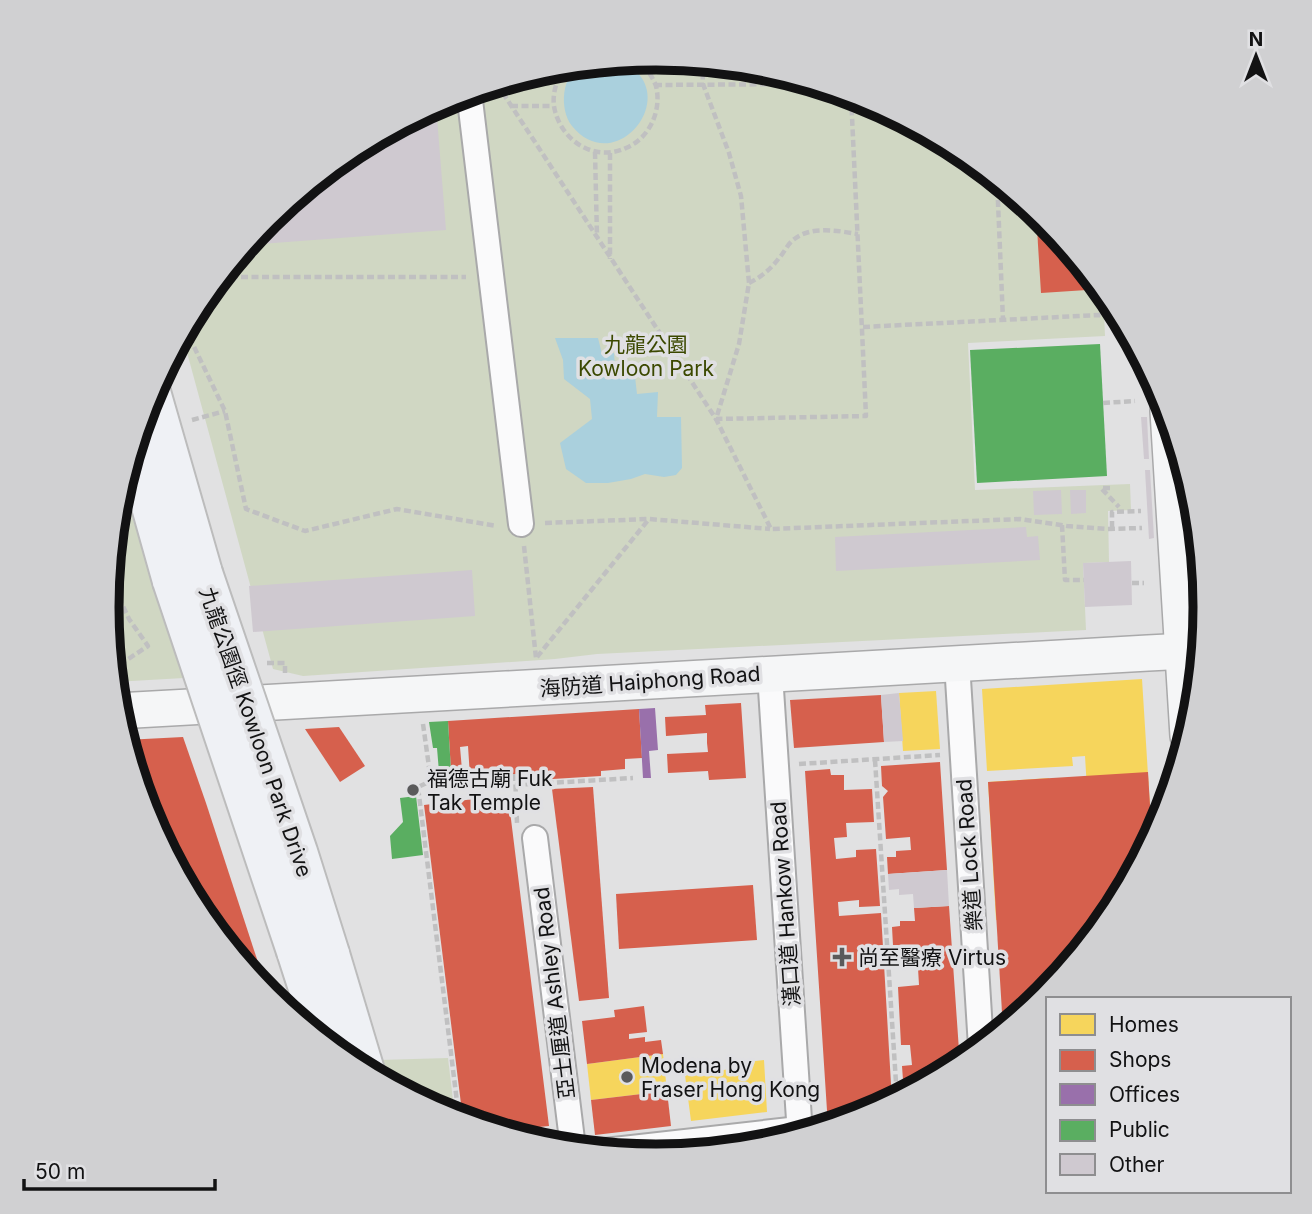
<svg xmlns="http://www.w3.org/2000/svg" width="1312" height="1214" font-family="Inter,'Noto Sans TC',sans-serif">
	<rect width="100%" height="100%" fill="#e1e1e2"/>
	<g fill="#d0d7c3">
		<polygon points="656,58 764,68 867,100 961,151 1045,219 1103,290 1105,336 968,343 975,490 1130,484 1131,510 1108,511 1109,562 1083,563 1086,630 597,654 555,659 303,676 273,669 182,334 200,302 268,218 351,150 446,99 549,68"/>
		<polygon points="122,485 184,678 114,682 107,607 117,499"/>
		<polygon points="448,1058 455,1117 445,1114 387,1083 379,1060"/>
	</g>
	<g fill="#aad0dd">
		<path d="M 620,61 C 687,90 617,181 572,126 C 559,110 561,73 583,65 C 592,62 610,62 620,61 Z"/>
		<polygon points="555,338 598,338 602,354 614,353 615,368 634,368 637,394 658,392 657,417 681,417 682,468 676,475 664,477 645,474 631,479 608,483 586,483 566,469 560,443 592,419 590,399 564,379 563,360"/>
	</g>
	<g fill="#f6d55c">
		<polygon points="1142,679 1152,839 1112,912 1095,914 1092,868 1086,868 1087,885 1062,887 1062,870 1055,870 1058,916 996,920 988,782 1049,778 1052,825 1058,824 1057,807 1082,805 1082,822 1089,822 1085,756 1072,757 1073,766 987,771 982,689"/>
		<polygon points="936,691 940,749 903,751 899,693"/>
		<polygon points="663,1054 667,1091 591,1100 587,1064"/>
		<polygon points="764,1060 767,1112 691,1121 685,1075 731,1069 731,1064"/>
	</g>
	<g fill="#d6604d">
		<polygon points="1036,212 1045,219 1102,289 1041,293"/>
		<polygon points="881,695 884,742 794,748 790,700"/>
		<polygon points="741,703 746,778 709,780 708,771 668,773 667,754 708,752 707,743 707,733 666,736 665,717 706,715 705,705"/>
		<polygon points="639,709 642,758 625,759 625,769 601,771 601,776 521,781 521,774 470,777 468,746 460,747 462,770 451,771 448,721"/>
		<polygon points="339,727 365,766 340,782 305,729"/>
		<polygon points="183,737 206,803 269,996 199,912 148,817 125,740"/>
		<polygon points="940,762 947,870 888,874 887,857 896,857 896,851 911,850 910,837 886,839 883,797 888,791 882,786 881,766"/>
		<polygon points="830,769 831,775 844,775 844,790 872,789 874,822 846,823 847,837 834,838 836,859 856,857 856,850 876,849 880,906 859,907 859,900 838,902 839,916 881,913 892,1101 866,1115 828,1126 805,771"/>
		<polygon points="1148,772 1152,839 1112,912 1044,996 1003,1029 988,782"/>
		<polygon points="593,787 609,998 579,1001 552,789"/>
		<polygon points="508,795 549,1126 529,1128 530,1138 542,1137 543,1144 463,1120 425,813 424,805"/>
		<polygon points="753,885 757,940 619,949 616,894"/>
		<polygon points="949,906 960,1065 904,1094 902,1066 912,1065 910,1045 901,1045 898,987 919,985 918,968 905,969 905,963 894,964 892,927 900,926 900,921 915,921 914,908"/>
		<polygon points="644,1006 647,1032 629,1034 629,1039 645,1037 645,1042 661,1040 663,1054 587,1064 582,1021 615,1017 614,1010"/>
		<polygon points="667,1091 671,1126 595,1135 591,1100"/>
	</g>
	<polygon fill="#9970ab" points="655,708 658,750 649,751 651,778 643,778 639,709"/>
	<g fill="#5aae61">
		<polygon points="1100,344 1107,476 977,483 970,350"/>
		<polygon points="448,721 451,771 439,772 437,748 433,748 429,722"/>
		<polygon points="416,796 423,855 392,859 390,836 403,822 400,798"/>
	</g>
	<g fill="#cfc9d0">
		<polygon points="436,105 446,230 246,245 268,218 351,150"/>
		<polygon points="1141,417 1147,417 1149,459 1144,459"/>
		<polygon points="1145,470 1150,470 1154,538 1149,539"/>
		<polygon points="1061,490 1062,514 1034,515 1033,491"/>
		<polygon points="1070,490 1086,490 1086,513 1071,514"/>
		<polygon points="1026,527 1027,537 1038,536 1040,560 836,571 835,537"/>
		<polygon points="1131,561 1132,605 1085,607 1083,563"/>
		<polygon points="472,570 475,616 253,632 249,586"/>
		<polygon points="899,693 903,741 884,742 881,695"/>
		<polygon points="947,870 949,906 914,908 913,894 899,895 899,889 889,890 888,874"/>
	</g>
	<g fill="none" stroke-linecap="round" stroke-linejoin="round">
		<g stroke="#a9a9aa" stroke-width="28">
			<g id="street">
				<polyline points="469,92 521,524"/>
				<polyline points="957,663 981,1047"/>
				<polyline points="770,674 800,1135"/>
				<polyline points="535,838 573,1148"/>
				<polyline points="605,1151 799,1129"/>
			</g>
		</g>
		<g stroke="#a9a9aa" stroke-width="38">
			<g id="secondary">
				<polyline points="1168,411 1188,736"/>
				<polyline points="117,711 1148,653 1187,651 1200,656"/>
			</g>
		</g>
		<g stroke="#bcbcbc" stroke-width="42">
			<g id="primary">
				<polyline points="151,392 203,573"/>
				<polyline points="134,446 172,581"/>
				<polyline points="296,951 326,1044"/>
				<polyline points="330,954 365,1071"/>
			</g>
		</g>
		<g stroke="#c0c0c1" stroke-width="4.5" stroke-dasharray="7 3.5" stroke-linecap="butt">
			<polyline points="702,62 703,84 729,153 741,196 749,283 739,344 716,419 866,416 851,95"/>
			<path d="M 566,67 C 556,79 551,96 555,111 C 563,142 595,162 626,148 C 650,138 662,110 656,86 C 652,75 645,67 638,60"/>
			<polyline points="497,84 716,419 771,529 1020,519 1067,526 1107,529 1142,528"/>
			<polyline points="655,85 815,84"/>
			<polyline points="511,106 553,106"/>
			<polyline points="595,152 597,237"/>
			<polyline points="610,153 610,259"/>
			<polyline points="997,179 1003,320"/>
			<polyline points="220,277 466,277"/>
			<path d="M 749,283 C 761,277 771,269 779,258 C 784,253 787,245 793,240 C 811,225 838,231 858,234"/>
			<polyline points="863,327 1099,315 1122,319"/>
			<polyline points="185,328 225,411 246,509 305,531 397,509 497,526"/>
			<polyline points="1103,403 1135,401"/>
			<polyline points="192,420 225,411"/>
			<polyline points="1110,488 1101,488 1119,507"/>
			<polyline points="545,523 649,519 770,529"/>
			<polyline points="1062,525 1065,580 1084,580"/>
			<polyline points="1112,528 1112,512 1141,511"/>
			<polyline points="524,546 536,658"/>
			<polyline points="110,578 129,619 148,646 113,669"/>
			<polyline points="1132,583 1144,583"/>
			<polyline points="537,657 649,519"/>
			<polyline points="267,663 285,663 285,674"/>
			<polyline points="423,724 431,781 418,787 459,1118"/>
			<polyline points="875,760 897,1098"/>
			<polyline points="799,764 940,755"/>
			<polyline points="515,774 517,823"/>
			<polyline points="431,781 435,783 515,778"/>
			<polyline points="515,785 633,778"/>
		</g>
		<use href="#street" stroke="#fafafb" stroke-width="24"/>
		<use href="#secondary" stroke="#f5f6f7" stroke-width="35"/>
		<use href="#primary" stroke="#eff1f5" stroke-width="38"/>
		<g stroke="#bcbcbc" stroke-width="42" stroke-linecap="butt">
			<g id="primary-bridge">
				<polyline points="203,573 298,852 330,954"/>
				<polyline points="172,581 296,951"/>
			</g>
		</g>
		<use href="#primary-bridge" stroke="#eff1f5" stroke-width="38"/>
	</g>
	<g fill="#5a5a5b" stroke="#e0e0e3" stroke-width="2.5">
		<circle cx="413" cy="790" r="7"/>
		<path d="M838.5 946.5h7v7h7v7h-7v7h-7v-7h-7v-7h7z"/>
		<circle cx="627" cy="1077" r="7"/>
	</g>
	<g text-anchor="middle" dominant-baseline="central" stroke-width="7" stroke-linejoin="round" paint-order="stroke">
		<g font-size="21" fill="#3b4800" stroke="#e0e0e3">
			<text x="646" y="344">九龍公園<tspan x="646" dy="24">Kowloon Park</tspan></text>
		</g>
		<g font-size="21" fill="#121213" stroke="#e0e0e3">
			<text transform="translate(650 681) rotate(-4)">海防道 Haiphong Road</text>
			<text transform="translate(256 732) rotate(71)">九龍公園徑 Kowloon Park Drive</text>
			<text transform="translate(969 855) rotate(-94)">樂道 Lock Road</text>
			<text transform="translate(785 904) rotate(-94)">漢口道 Hankow Road</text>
			<text transform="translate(554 993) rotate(-97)">亞士厘道 Ashley Road</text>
		</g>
		<g font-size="21" fill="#121213" stroke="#e0e0e3" text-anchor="start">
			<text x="427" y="778">福德古廟 Fuk<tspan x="427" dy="24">Tak Temple</tspan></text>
			<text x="858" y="957">尚至醫療 Virtus</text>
			<text x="641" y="1065">Modena by<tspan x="641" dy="24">Fraser Hong Kong</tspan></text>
		</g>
	</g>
	<path d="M0 0H1312V1214H0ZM119 607a537 537 0 1 1 1074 0a537 537 0 1 1-1074 0Z" fill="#d0d0d2" fill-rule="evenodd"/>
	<path fill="none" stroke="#121213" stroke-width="9" d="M119 607a537 537 0 1 1 1074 0a537 537 0 1 1-1074 0Z"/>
	<rect x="1046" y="997" width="245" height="196" fill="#e0e0e3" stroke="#8e8e90" stroke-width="2"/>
	<rect x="1060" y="1014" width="35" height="21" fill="#f6d55c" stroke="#8e8e90" stroke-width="2"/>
	<text x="1109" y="1032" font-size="21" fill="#121213">Homes</text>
	<rect x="1060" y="1050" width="35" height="21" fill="#d6604d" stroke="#8e8e90" stroke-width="2"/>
	<text x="1109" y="1067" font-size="21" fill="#121213">Shops</text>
	<rect x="1060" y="1084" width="35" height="21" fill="#9970ab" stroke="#8e8e90" stroke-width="2"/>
	<text x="1109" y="1102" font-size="21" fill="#121213">Offices</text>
	<rect x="1060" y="1120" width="35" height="21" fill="#5aae61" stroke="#8e8e90" stroke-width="2"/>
	<text x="1109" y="1137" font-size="21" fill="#121213">Public</text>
	<rect x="1060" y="1154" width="35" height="21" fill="#cfc9d0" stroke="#8e8e90" stroke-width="2"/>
	<text x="1109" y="1172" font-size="21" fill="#121213">Other</text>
	<g transform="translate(1256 56)" stroke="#e0e0e3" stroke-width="5" paint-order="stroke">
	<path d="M0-5L12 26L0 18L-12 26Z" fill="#121213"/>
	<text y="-10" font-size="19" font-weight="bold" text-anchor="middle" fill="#121213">N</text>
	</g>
	<path d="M24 1179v10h191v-10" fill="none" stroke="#121213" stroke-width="3.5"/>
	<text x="35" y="1179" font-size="21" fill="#121213" stroke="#e0e0e3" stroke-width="5" paint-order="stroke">50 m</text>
</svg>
